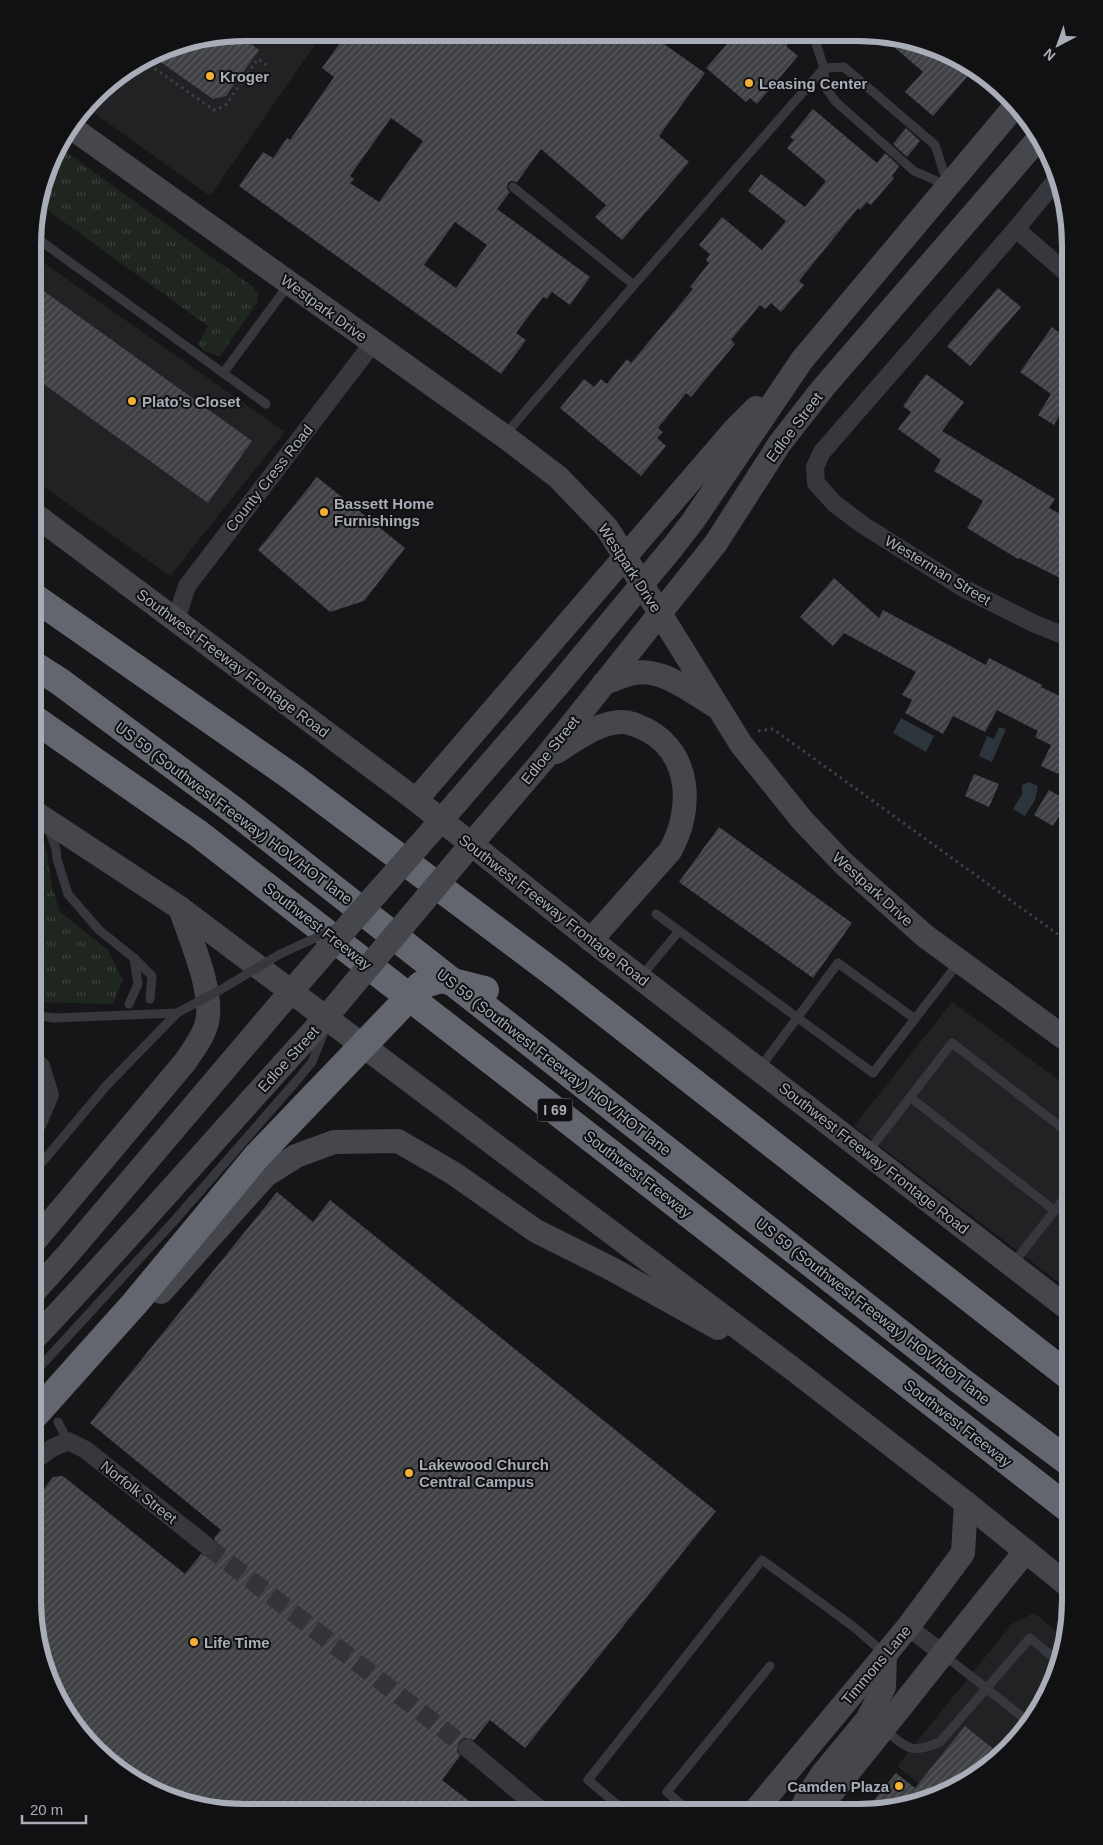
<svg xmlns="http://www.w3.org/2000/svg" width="1103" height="1845" font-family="Arial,sans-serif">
	<defs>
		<pattern id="grass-tufts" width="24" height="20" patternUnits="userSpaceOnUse" patternTransform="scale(1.25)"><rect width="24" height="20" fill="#1e261f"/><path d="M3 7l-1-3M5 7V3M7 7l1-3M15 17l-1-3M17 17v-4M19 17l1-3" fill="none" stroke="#3c433d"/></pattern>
		<pattern id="building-hatch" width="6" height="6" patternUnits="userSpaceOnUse" patternTransform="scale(1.25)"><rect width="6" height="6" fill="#404145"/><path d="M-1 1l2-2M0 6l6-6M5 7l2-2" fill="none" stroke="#595a5e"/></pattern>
	</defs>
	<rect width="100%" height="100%" fill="#161618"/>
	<g fill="#222225">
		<polygon points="245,33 323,33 210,196 87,108 105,86 164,49"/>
		<polygon points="34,256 285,432 170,576 34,480"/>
		<polygon points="952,1002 1070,1088 1070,1291 854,1126"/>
		<polygon points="1034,1613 1065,1638 1059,1668 1027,1729 987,1769 936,1797 897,1766 1012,1624"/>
	</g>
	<g fill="url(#grass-tufts)">
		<polygon points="58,146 253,287 258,294 257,303 220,356 204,351 198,344 208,326 39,204 55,151"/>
		<polygon points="33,831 42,836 47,852 52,887 60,912 108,950 123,980 113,1004 33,1002"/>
	</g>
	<g fill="#2c353c">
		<polygon points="901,718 934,736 926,752 893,733"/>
		<polygon points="999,727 1006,729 992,762 979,756 987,736 994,739"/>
		<polygon points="1029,782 1038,786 1035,800 1025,816 1013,809 1022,794 1022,785"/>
	</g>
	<g fill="url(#building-hatch)" fill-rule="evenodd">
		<path d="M 347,33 L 650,34 L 705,73 L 659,136 L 689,162 L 622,240 L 595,217 L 606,205 L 541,149 L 517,182 L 511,181 L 508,183 L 507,189 L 510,192 L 497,209 L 590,277 L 570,305 L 552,292 L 547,299 L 543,297 L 516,333 L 526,340 L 501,374 L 239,186 L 263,152 L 273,158 L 287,138 L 290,140 L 334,77 L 322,68 ZM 391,118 L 423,141 L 379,202 L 350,183 L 354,179 L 350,176 ZM 455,222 L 487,245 L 456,288 L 424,265 Z"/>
		<polygon points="238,34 259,50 226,96 213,99 152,56 164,49"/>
		<polygon points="736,34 796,34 786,46 798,56 757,104 750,98 746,102 706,68"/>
		<polygon points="879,34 886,34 939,49 974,69 933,116 905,92 923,72"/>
		<polygon points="813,109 877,163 885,153 899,166 892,176 894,178 871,205 867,202 860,210 858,208 799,281 804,285 781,312 771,303 765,309 760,305 731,340 735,344 691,397 686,393 658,428 663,432 657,438 666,446 641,476 560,408 584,379 594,387 601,379 607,384 627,359 631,363 693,289 690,287 709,263 706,260 710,254 699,245 722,217 762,250 786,221 748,191 761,174 805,207 826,181 787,148 794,140 790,137"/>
		<polygon points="906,128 920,141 907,157 893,144"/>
		<polygon points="34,284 252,441 208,503 34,377"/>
		<polygon points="998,288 1021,307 970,366 947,346"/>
		<polygon points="1052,327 1070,341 1070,422 1059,416 1054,425 1038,415 1051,394 1020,372"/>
		<polygon points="926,374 964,402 942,431 1055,499 1049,508 1070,519 1070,583 1020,558 1018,559 967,528 983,501 934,471 941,460 898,429 911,412 903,406"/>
		<polygon points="317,477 405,548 364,601 330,612 258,550"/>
		<polygon points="834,578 879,618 883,610 986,665 989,658 1042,685 1041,687 1070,701 1070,749 1058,774 1041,766 1051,745 1035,737 1038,731 997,710 985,732 953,716 943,734 905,713 912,700 902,695 916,672 844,633 833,646 800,617"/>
		<polygon points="974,774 999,784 989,807 965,796"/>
		<polygon points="1049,790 1068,801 1053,826 1034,815"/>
		<polygon points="719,827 852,923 813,978 679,882"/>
		<polygon points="277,1192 313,1222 330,1200 716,1511 525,1748 490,1720 474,1740 464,1738 459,1742 457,1751 460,1756 442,1780 482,1811 218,1811 164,1796 116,1768 84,1737 76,1729 49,1681 32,1600 33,1503 53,1477 63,1476 185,1574 201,1554 210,1556 216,1552 218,1547 214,1538 221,1530 90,1423"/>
		<polygon points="965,1726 1001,1755 987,1769 939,1796 865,1811 896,1773 915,1788"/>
	</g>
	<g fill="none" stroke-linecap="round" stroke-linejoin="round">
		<polyline stroke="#333438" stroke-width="18" stroke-dasharray="18 9" stroke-linecap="butt" points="207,1546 467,1748"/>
		<g stroke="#3d3f44" stroke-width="3" stroke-dasharray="2.5 4" stroke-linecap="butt">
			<polyline points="144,61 214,110 225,106 258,59 270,67"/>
			<polyline points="758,731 773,729 1070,943"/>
		</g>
		<g stroke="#37383d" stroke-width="9">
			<polyline points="813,34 824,68 825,87 836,102 914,171 946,185"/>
			<polyline points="513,187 634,285 824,68 844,67 935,145 947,182"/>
			<polyline points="38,239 266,404"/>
			<polyline points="224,372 289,284"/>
			<polyline points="504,436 634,285"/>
			<polyline points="48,827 56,849 57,859 68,894 99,930 134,958 138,984 129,1004"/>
			<polyline points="656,914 873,1073 959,962"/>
			<polyline points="134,958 152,976 150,999"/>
			<polyline points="640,978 679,931"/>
			<polyline points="33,1015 54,1018"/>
			<polyline points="759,1069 838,963 915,1019"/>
			<polyline points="910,1097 1055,1211"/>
			<polyline points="868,1152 952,1043 1070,1134"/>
			<polyline points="33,1173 107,1085 177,1013"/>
			<polyline points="1012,1265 1070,1191"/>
			<polyline points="38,1369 174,1221"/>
			<polyline points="58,1422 68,1441"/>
			<polyline points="944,1655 1030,1723"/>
			<path d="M 884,1729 C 907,1748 910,1755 940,1742 L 1030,1638 L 1060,1663"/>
			<polyline points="626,1812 588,1780 762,1560 854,1627 885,1654"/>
			<polyline points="690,1812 667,1792 770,1666"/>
		</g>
		<g stroke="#37383d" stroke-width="18">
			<polyline points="1057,179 1016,229 822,452 815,467 816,483 835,504 863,525 963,588 1035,624 1070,638"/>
			<polyline points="1016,229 1070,276"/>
			<polyline points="176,620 187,586 373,343"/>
			<polyline points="33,1129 38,1123 50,1095 41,1066 33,1059"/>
			<polyline points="33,1462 52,1448 68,1441 86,1450 207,1546"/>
			<polyline points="908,1627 942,1653"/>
			<polyline points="467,1748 543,1812"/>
		</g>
		<g stroke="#45474d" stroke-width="24">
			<polyline points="72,128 504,436 558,477 607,528 741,744 802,820 843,863 925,936 1070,1042"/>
			<polyline points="34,514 416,800 591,940 1070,1310"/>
			<path d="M 604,683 C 614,680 624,675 634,673 C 663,668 692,692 715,706"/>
			<path d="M 556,752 C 576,740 598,722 622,722 C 631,722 638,726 647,730 C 692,754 693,811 670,851 L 591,940"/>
			<polyline points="416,800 734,430 756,408"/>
			<polyline points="457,802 560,683 672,548 693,521 802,360 1016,105"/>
			<polyline points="34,812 180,908 793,1369 966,1503 1070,1587"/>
			<polyline points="485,828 544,759 716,543 780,443 823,388 1039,138"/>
			<path d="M 33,1243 L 185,1062 C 193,1050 204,1036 207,1022 C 214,991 190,938 180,908"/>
			<polyline points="161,1292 266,1175 296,1156 334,1142 398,1141 453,1173 536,1231 610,1268 718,1328"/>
			<polyline points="33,1293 68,1254 259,1029"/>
			<path d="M 33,1340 C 123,1245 209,1146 297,1049"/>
			<polyline points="754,1812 908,1627 963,1553 966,1503"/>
			<polyline points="800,1812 807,1797 823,1773 867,1720 884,1687 885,1654"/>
			<path d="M 816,1812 C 887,1726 955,1637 1026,1551"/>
		</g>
		<g stroke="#63666e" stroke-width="28">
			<polyline points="34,597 292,777 559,977 1070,1377"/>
			<polyline points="34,665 59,681 236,812 961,1381 1070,1463"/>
			<polyline points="34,719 199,834 1070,1510"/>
			<polyline points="33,1417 135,1303 257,1156 305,1106"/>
		</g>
		<g stroke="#37383d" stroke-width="9">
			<polyline points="54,1018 177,1013 222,989 280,954 335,929"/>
			<polyline points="174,1221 298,1079 312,1062 324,1032"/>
		</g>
		<g stroke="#45474d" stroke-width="24">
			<path d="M 259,1029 C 324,952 391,878 457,802"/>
			<polyline points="297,1049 333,1009 485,828"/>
		</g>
		<polyline stroke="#63666e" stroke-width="28" points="305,1106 421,985 441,979 485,990"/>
	</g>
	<g fill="#f2b134" stroke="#111113" stroke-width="2">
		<circle cx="210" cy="76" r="5"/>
		<circle cx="749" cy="83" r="5"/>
		<circle cx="132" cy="401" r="5"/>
		<circle cx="324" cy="512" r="5"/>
		<circle cx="409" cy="1473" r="5"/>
		<circle cx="194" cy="1642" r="5"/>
		<circle cx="899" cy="1786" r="5"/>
	</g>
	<g text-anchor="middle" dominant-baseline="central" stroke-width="4" stroke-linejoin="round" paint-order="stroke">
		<rect fill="#111113" stroke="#7b7e86" stroke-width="1" x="537.5" y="1098.5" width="35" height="23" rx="4"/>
		<g font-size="14" font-weight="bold" fill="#a8adb8">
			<text x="555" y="1110">I 69</text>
		</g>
		<g font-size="15" font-weight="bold" fill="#a8adb8" stroke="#111113" text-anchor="start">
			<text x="220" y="76">Kroger</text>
			<text x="759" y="83">Leasing Center</text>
			<text x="142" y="401">Plato's Closet</text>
			<text x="334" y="503">Bassett Home<tspan x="334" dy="17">Furnishings</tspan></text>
			<text x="419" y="1464">Lakewood Church<tspan x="419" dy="17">Central Campus</tspan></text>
			<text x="204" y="1642">Life Time</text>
			<text x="889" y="1786" text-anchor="end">Camden Plaza</text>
		</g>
		<g font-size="15" fill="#a8adb8" stroke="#111113">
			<text transform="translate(324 308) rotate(36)">Westpark Drive</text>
			<text transform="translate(794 427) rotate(-53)">Edloe Street</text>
			<text transform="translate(269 478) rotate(-52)">County Cress Road</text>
			<text transform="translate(630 568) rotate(57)">Westpark Drive</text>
			<text transform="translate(938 570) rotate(31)">Westerman Street</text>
			<text transform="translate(233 663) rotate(37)">Southwest Freeway Frontage Road</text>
			<text transform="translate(550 750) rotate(-51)">Edloe Street</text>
			<text transform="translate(234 813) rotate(37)">US 59 (Southwest Freeway) HOV/HOT lane</text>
			<text transform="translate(873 889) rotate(42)">Westpark Drive</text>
			<text transform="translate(554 910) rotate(38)">Southwest Freeway Frontage Road</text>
			<text transform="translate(318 926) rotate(38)">Southwest Freeway</text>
			<text transform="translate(288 1059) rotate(-48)">Edloe Street</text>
			<text transform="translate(554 1062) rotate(38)">US 59 (Southwest Freeway) HOV/HOT lane</text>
			<text transform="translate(874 1158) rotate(38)">Southwest Freeway Frontage Road</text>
			<text transform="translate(638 1174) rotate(38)">Southwest Freeway</text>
			<text transform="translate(873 1311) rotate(38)">US 59 (Southwest Freeway) HOV/HOT lane</text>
			<text transform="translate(958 1423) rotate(38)">Southwest Freeway</text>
			<text transform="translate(139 1492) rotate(38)">Norfolk Street</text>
			<text transform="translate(876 1665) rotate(-50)">Timmons Lane</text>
		</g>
	</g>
	<path d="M0 0H1103V1845H0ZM245 41H858A204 204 0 0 1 1062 245V1600A204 204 0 0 1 858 1804H245A204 204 0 0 1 41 1600V245A204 204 0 0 1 245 41Z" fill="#111113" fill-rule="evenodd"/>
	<path fill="none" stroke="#a8adb8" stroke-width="6" d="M245 41H858A204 204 0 0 1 1062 245V1600A204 204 0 0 1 858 1804H245A204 204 0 0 1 41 1600V245A204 204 0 0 1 245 41Z"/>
	<g transform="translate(1058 45) rotate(221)" stroke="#111113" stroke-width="4" paint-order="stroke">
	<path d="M0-4L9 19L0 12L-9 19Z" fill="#a8adb8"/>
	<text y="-8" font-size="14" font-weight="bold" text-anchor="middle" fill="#a8adb8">N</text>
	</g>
	<path d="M22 1815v8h64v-8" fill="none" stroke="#a8adb8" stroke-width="2.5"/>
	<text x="30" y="1815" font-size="15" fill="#a8adb8" stroke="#111113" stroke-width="4" paint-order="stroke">20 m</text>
</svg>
